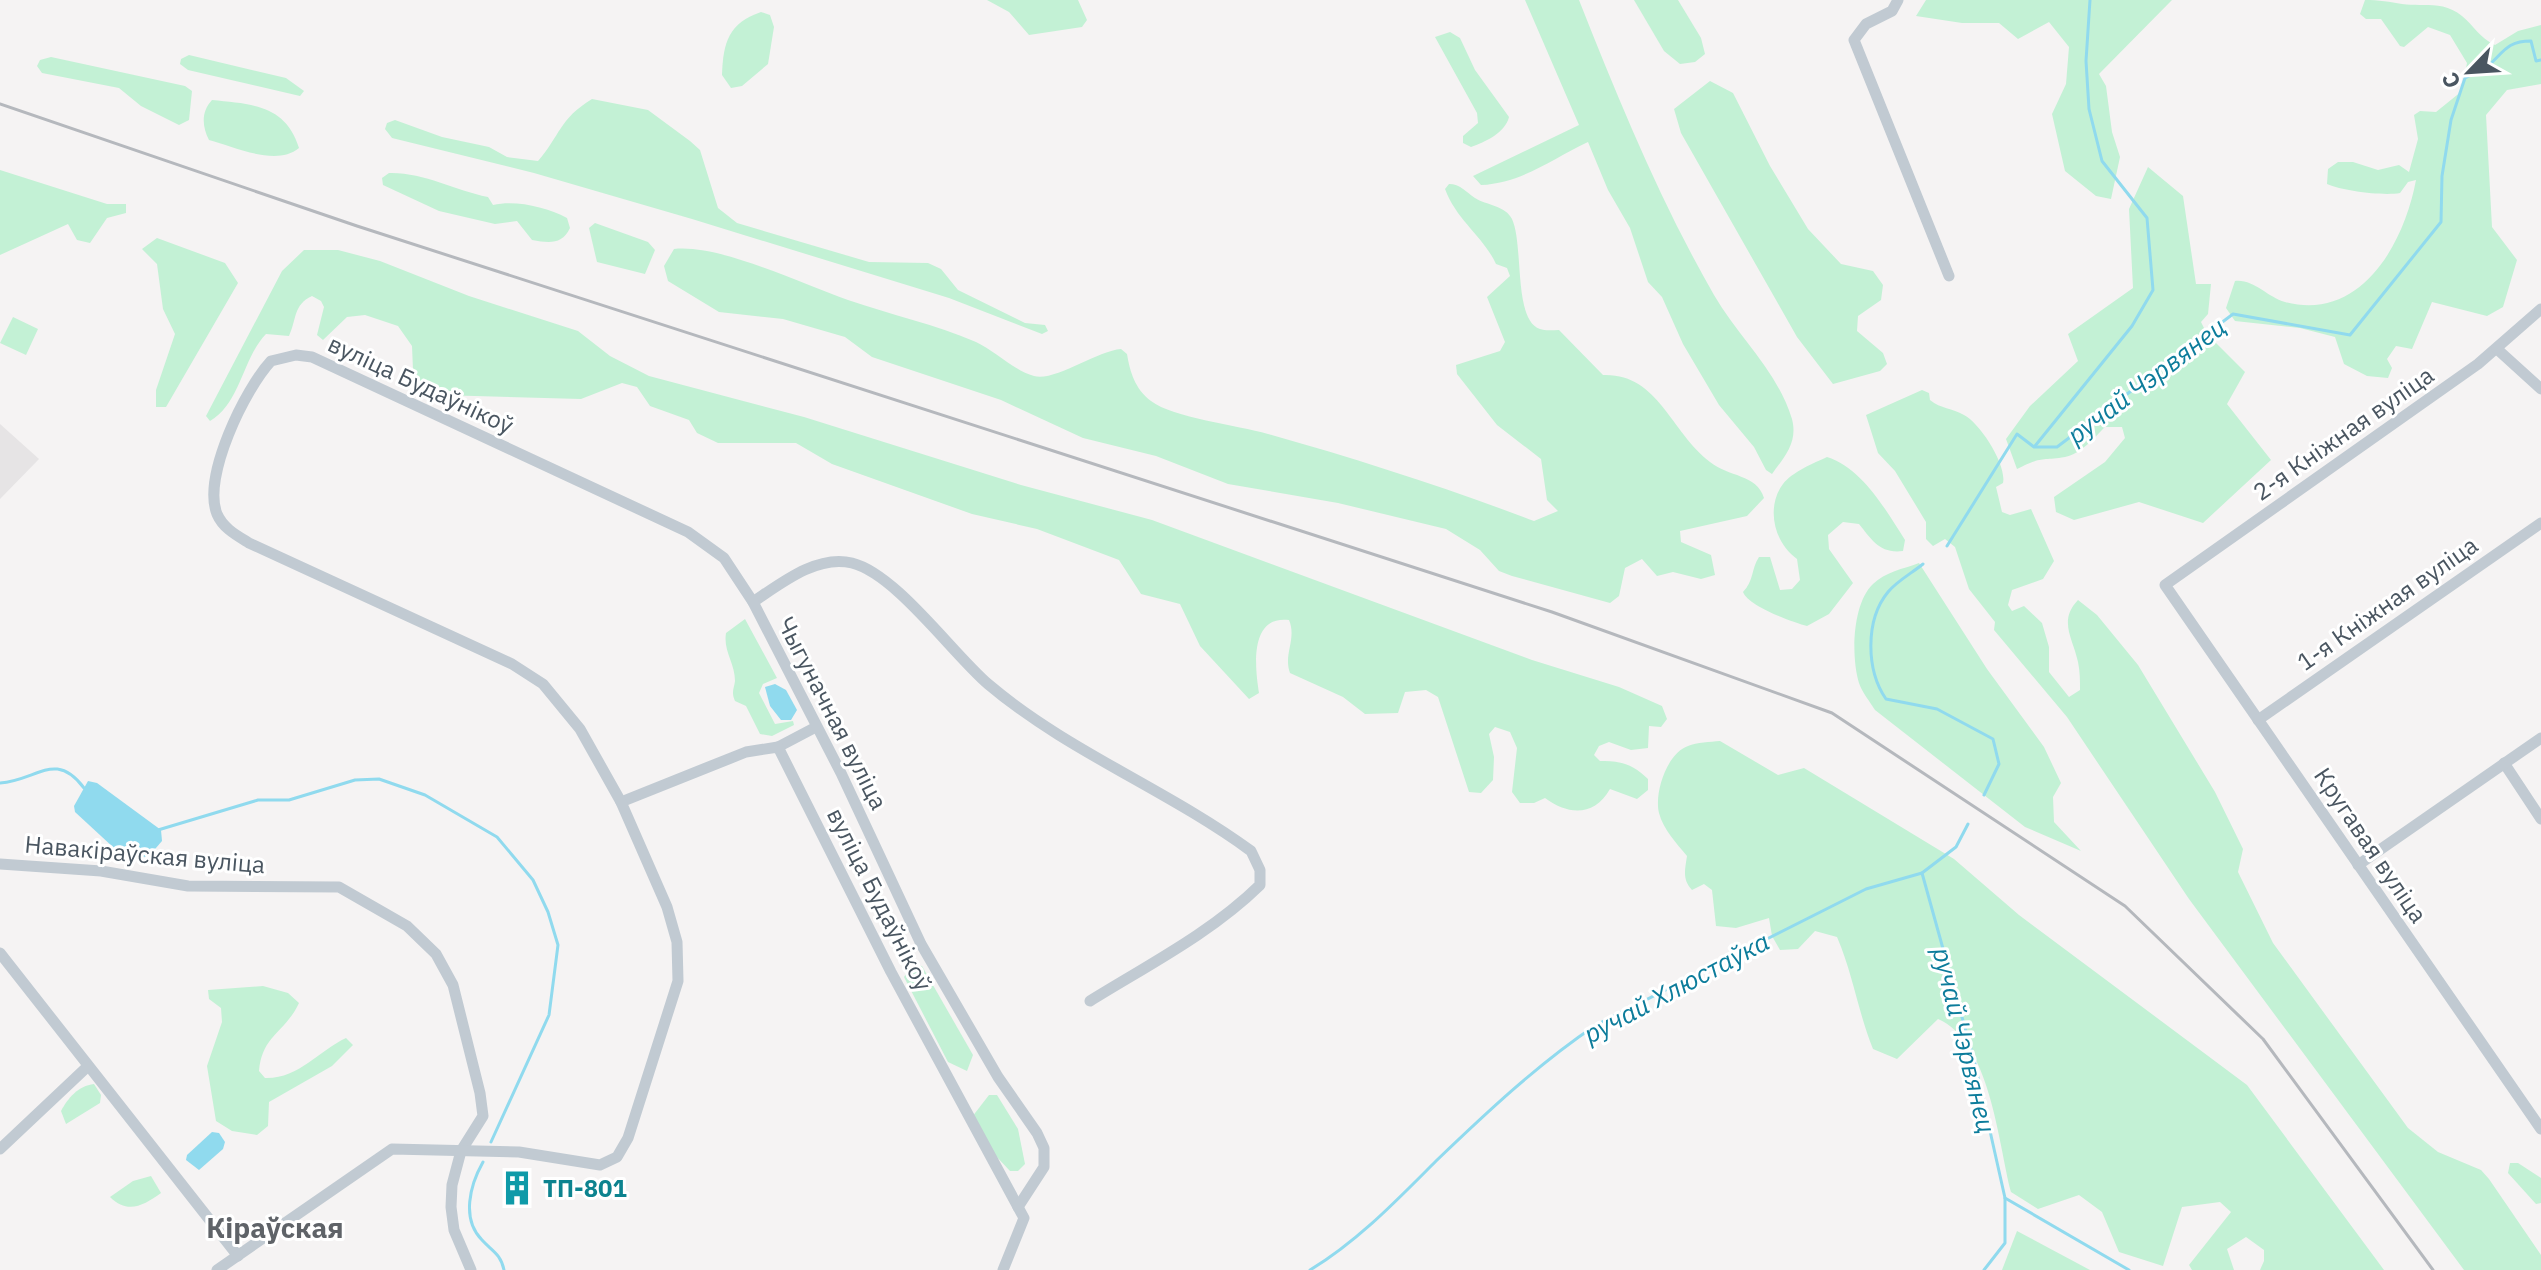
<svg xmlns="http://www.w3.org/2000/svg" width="2541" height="1270" font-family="'IBM Plex Sans',sans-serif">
	<rect width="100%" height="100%" fill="#f5f3f3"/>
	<polygon fill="#e6e4e5" points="0,424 39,459 0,499"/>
	<g fill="#c3f1d5">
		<polygon points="987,0 1078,0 1087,20 1082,27 1029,35 1009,12"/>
		<path d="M 1525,0 L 1579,0 C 1619,101 1660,201 1714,295 C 1739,338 1777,370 1792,419 C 1798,442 1785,456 1772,474 L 1766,470 L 1754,447 L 1719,405 L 1683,344 L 1662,297 L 1648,282 L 1630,228 L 1608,190 L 1588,142 C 1552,159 1522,183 1481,185 L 1473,176 L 1579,125 Z"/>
		<polygon points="1634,0 1678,0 1701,38 1705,54 1695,62 1680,64 1664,51"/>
		<polygon points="1926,0 2172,0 2099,74 2106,86 2112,132 2120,157 2111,199 2096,196 2065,171 2052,114 2066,84 2069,47 2049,22 2018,39 1999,23 1962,23 1916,16"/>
		<path d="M 2365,0 C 2379,0 2390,2 2402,4 C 2424,7 2443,0 2462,16 C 2475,27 2479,37 2495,45 L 2518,31 L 2541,25 L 2541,84 L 2507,90 L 2486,115 L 2492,227 L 2517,260 L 2503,307 L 2487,316 L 2432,302 L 2412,349 L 2396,346 L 2387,359 L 2392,368 L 2388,378 L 2367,376 L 2344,364 L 2335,337 L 2300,328 L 2235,321 L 2226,308 L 2235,281 C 2254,279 2267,297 2285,302 C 2361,322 2404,244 2416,180 L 2408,182 L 2400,193 C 2383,196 2343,191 2327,184 L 2328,169 L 2338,162 L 2353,162 L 2378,170 L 2399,165 L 2409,172 L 2418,139 L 2414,115 L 2420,111 L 2436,112 L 2462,91 L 2467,63 L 2450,35 L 2428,27 L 2404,47 L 2400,46 L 2381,19 L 2366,19 L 2360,14 Z"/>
		<path d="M 761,12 L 770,15 L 774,27 L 768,64 L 742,86 L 731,88 L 722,75 C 723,42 729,23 761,12 Z"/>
		<path d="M 1450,32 L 1460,38 L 1475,70 L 1509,117 C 1505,133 1485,142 1471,147 L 1463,143 L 1463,136 L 1478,123 L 1477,113 L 1435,37 Z"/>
		<polygon points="189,55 286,78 304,91 300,96 188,70 180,64 181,59"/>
		<polygon points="51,57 185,86 192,91 189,120 179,125 141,106 119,88 42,73 37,66 40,60"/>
		<polygon points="1710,81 1733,93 1770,166 1808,229 1841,264 1873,271 1883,285 1881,300 1858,316 1857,331 1883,353 1887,364 1880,371 1833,384 1797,337 1681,133 1674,109"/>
		<path d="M 592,99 L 648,110 L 690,141 L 700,150 L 718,208 L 737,223 L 869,262 L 928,263 L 941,269 L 958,290 L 1025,323 L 1045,325 L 1048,331 L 1042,334 L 949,298 L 692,219 L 534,173 L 392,138 L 385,129 L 387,123 L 395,120 L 442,137 L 489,147 L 507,157 L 538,161 C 560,136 559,119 592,99 Z"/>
		<path d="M 212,100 C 252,104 286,105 299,148 C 276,167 236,147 209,140 C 202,126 201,112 212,100 Z"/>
		<path d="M 2148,167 L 2183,196 L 2196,284 L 2211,284 L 2208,314 L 2201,322 L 2207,334 L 2245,372 L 2227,404 L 2271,460 L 2203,523 L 2139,502 L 2074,520 L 2056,512 L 2054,497 L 2105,462 L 2125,438 L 2122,427 L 2105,427 C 2094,438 2081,454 2065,457 C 2041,461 2042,456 2017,469 L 2006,439 L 2030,406 L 2078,361 L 2068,334 L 2133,288 L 2129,209 Z"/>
		<polygon points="0,170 107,204 126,204 126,213 107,218 90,243 77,240 68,224 0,255"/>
		<path d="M 389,173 C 423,172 454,190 488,197 L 493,205 C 516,200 546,207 567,218 L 570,228 C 562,245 549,243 532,240 L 517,221 L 495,224 L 439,211 L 383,185 L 382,178 Z"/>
		<path d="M 1449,184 C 1460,184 1466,192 1475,198 C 1486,205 1506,206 1512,219 C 1524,245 1513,320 1540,329 C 1545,331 1553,330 1559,330 L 1603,375 C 1658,373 1670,431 1710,462 C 1728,477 1757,474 1764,498 L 1747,516 L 1680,531 L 1681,542 L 1711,555 L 1715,575 L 1701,579 L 1673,572 L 1657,576 L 1642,559 L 1625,568 L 1619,596 L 1610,603 L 1512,576 L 1499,571 L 1480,550 L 1446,529 L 1338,503 L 1228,484 L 1156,456 L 1083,438 L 1001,400 L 872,357 L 845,337 L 783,319 L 719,312 L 668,281 L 664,266 L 674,249 C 720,244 802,284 848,300 C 891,315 935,324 976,342 C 995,351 1015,371 1034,376 C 1054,382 1097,351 1121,349 L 1127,354 C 1130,372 1135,389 1151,401 C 1173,418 1237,425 1268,434 C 1357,459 1447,488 1534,521 L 1558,511 L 1547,500 L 1541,459 L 1497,425 L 1457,374 L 1456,365 L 1500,351 L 1505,342 L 1487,297 L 1510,276 L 1507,268 L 1496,264 C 1483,236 1457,221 1445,189 Z"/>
		<polygon points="595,223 648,242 655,250 645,274 597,262 589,228"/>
		<polygon points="157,238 225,263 238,283 166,407 156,407 156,390 175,334 163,309 157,264 142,249"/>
		<path d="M 304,250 L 338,250 L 380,261 L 469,296 L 578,331 L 610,356 L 649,376 L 804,417 L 1021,485 L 1152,520 L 1532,660 L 1619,687 L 1662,706 L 1667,719 L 1661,727 L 1649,726 L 1648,748 L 1631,750 L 1609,742 L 1599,746 L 1594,755 L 1600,761 C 1620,760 1634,765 1648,779 L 1648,790 L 1637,799 L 1610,789 C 1594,817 1568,815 1545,798 L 1534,803 L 1520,803 L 1512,792 L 1517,748 L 1510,732 L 1495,727 L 1489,734 L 1494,757 L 1493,780 L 1481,793 L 1469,792 L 1438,697 L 1426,690 L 1405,692 L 1398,713 L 1365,714 L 1343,697 L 1290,673 C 1283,654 1297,639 1289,620 C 1249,615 1255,668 1259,693 L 1249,699 L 1200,646 L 1180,604 L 1141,594 L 1119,560 L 1037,529 L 972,514 L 832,464 L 796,443 L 718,443 L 697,433 L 689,420 L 650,406 L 637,387 L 622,383 L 581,399 L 439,395 L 422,384 L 413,370 L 412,346 L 398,326 L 365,315 L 347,317 L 323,340 L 317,335 L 324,307 L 321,301 L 312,296 C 293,305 297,319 289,336 L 266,334 C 242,359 241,403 210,421 L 206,416 L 282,271 Z"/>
		<polygon points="13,317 38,329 26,355 0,343"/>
		<path d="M 1922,390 L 1929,393 L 1930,400 C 1941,409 1952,408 1964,415 C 1980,423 2007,465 2003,483 L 1996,487 L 2002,512 L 2010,515 L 2031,509 L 2054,561 L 2043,579 L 2012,590 L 2008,605 L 2012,611 L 2024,606 L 2042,623 L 2049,647 L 2049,672 L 2069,697 L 2080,690 C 2080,681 2080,671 2078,662 C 2073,638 2058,621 2078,600 L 2097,615 L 2138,665 L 2215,792 L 2243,849 L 2238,872 L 2273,943 L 2408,1128 L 2438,1152 L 2481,1170 L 2489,1179 L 2541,1255 L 2541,1270 L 2464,1270 L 2189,899 L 2067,717 L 1994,630 L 1995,622 L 1969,589 L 1955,547 L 1945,539 L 1933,546 L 1926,539 L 1926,522 L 1895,471 L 1878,453 L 1866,415 Z"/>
		<path d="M 1827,457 C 1862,468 1886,510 1905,540 L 1903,551 C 1880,554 1872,540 1859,524 L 1843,522 L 1828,535 L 1829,549 L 1853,583 L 1829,614 L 1807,626 C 1792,622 1748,606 1743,592 C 1754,581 1751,569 1759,557 L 1770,557 L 1780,590 L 1792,589 L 1800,580 L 1797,559 C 1775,544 1765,508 1783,484 C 1792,472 1814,463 1827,457 Z"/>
		<path d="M 1919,563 L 1987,669 L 2044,747 L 2061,783 L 2053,797 L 2054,822 L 2081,851 L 2025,827 L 1875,710 C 1870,702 1862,692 1859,683 C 1851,657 1852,604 1873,584 C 1885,572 1903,569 1919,563 Z"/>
		<path d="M 745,619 L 777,678 L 763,684 L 759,693 L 775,724 L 793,721 L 794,725 L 772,736 L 760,734 L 746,706 L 735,701 C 731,692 734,689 735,681 C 735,663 723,651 726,633 Z"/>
		<path d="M 1720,741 L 1778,775 L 1804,768 L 1954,859 L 2019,915 L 2247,1085 L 2384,1270 L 2260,1270 L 2264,1261 L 2264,1250 L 2246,1237 L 2227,1249 L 2234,1270 L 2192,1270 L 2189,1265 L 2231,1212 L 2220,1202 L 2182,1207 L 2163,1266 L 2119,1252 L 2102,1212 L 2079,1195 L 2038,1209 L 2011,1192 C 1998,1141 1990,1041 1938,1019 L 1897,1059 L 1873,1049 C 1858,1012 1853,974 1837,937 L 1815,931 L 1798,949 L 1780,950 L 1772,936 L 1769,918 L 1736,928 L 1716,926 L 1712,890 L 1704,884 L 1692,890 C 1682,879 1685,870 1687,856 C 1677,844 1663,829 1659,813 C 1654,793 1667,753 1688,746 C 1697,742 1710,742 1720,741 Z"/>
		<polygon points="912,965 922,966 973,1055 967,1071 948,1062 904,977"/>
		<path d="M 263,986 L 288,993 L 299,1003 C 285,1033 262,1035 259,1071 L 265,1078 C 299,1079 318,1051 346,1038 L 353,1045 L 332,1066 L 269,1102 L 268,1126 L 257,1135 L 232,1131 L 216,1121 L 207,1066 L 222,1022 L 221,1008 L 209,999 L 208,990 Z"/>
		<path d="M 94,1084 L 101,1095 L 100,1103 L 66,1124 L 61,1111 C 68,1098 78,1086 94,1084 Z"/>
		<polygon points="989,1095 997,1095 1018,1129 1025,1164 1018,1171 1010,1171 994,1154 972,1117"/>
		<polygon points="2510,1163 2518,1163 2541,1178 2541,1203 2536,1204 2508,1173"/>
		<path d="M 151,1176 L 161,1193 C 144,1205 128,1215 110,1197 L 133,1181 Z"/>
		<polygon points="2017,1231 2090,1270 2002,1270"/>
	</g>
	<g fill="#90daee">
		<polygon points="775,684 786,690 797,710 791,720 781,720 770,706 765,687"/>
		<polygon points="88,781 97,783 161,830 162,841 149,856 127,860 75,812 74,806"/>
		<polygon points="212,1132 219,1133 225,1142 223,1149 199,1170 186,1160 187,1155"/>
	</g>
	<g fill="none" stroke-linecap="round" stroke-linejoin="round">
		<g stroke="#90daee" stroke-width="3">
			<polyline points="2035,446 2132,326 2153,290 2147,218 2102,161 2089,109 2086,61 2090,0"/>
			<path d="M 1947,546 L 2017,434 L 2034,447 L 2057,447 L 2233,314 L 2350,335 L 2441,222 L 2442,176 L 2451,120 L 2465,78 C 2472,74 2482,71 2488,66 C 2504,52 2507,41 2531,41 L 2536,61 L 2541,60"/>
			<path d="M 1923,564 C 1912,573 1897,581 1888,592 C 1865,620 1866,670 1886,699 L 1937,709 L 1993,739 L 1999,764 L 1984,795"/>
			<path d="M 0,783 C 38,780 55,750 84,788"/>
			<polyline points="1968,824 1956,847 1922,873 1975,1064 2005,1198 2005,1243 1984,1270"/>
			<polyline points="158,830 258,800 289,800 355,780 379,779 425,795 497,837 533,880 548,912 558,945 549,1015 491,1142"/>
			<path d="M 483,1162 C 470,1185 461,1219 482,1240 C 492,1251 501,1254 504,1270"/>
			<polyline points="2005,1198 2129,1270"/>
			<path d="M 1310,1270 C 1358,1241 1397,1200 1436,1161 C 1486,1113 1538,1064 1596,1025 L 1866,889 L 1922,873"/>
		</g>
		<g stroke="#c1cad2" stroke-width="11">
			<polyline points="1898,0 1892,11 1866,24 1854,40 1949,276"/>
			<polyline points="2541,309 2478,364 2165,585 2541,1129"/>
			<polyline points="2497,349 2541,389"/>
			<path d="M 753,602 C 780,584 817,554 852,563 C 896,574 952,653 988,684 C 1067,751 1168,790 1251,851 L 1260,870 L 1260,885 C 1211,933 1148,965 1090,1001"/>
			<polyline points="2258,720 2541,523"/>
			<polyline points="778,747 816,727"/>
			<polyline points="2504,763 2541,819"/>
			<polyline points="621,802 746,752 778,747 891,972 1024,1218 1003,1270"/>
			<polyline points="0,864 101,871 188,886 339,887 407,926 436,954 453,985 480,1093 483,1116 461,1151 452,1185 451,1207 454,1230 471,1270"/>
			<polyline points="2358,865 2541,738"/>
			<polyline points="0,953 238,1256"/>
			<polyline points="0,1149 87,1067"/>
			<path d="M 217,1270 L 392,1149 L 519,1152 L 600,1165 L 617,1157 L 628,1138 L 678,981 L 677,942 L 667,907 L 621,802 L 580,729 L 543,684 L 512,664 L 249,543 C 236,535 223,528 217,514 C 202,477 245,389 271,361 L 296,355 L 312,357 L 688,532 L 724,558 L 753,602 L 841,773 L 921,944 L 998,1077 L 1037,1133 L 1044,1148 L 1044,1167 L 1018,1207"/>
		</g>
		<polyline stroke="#b5b8bd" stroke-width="3" points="0,104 357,226 1552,612 1832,713 2125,906 2263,1039 2433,1270"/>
	</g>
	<defs>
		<g id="building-bare" transform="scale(2.76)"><path d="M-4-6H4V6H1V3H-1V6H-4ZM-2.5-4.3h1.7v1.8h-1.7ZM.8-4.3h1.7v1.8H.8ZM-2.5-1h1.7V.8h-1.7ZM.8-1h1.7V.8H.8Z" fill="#0f9aa8" stroke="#fff" stroke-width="2.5" paint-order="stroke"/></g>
	</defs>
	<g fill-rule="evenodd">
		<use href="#building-bare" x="517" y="1188"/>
	</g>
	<g text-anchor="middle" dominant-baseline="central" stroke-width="6" stroke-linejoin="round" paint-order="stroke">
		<g font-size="24" fill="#4a5661" stroke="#fff">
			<text transform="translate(421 384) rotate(25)">вуліца Будаўнікоў</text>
			<text transform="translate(2343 433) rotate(-35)">2-я Кніжная вуліца</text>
			<text transform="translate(2387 603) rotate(-35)">1-я Кніжная вуліца</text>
			<text transform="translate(833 713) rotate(63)">Чыгуначная вуліца</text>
			<text transform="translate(2371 845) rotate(56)">Кругавая вуліца</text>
			<text transform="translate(145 854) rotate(5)">Навакіраўская вуліца</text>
			<text transform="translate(880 899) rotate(63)">вуліца Будаўнікоў</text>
		</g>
		<g font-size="24" font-weight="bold" fill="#0d838f" stroke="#fff" text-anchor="start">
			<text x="543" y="1188">ТП-801</text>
		</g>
		<g font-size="26" font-style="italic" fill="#0c7c9b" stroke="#fff">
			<text transform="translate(2146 380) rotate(-37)">ручай Чэрвянец</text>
			<text transform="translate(1676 987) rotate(-28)">ручай Хлюстаўка</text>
			<text transform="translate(1965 1040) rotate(76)">ручай Чэрвянец</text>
		</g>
		<g font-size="28" font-weight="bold" fill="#5f6368" stroke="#fff">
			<text x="275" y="1227">Кіраўская</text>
		</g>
	</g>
	<g transform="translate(2469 72) rotate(245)" stroke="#ffffff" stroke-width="6" paint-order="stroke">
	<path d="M0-6L14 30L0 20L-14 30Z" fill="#4a5661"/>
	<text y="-12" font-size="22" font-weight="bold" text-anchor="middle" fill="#4a5661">С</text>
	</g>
</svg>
